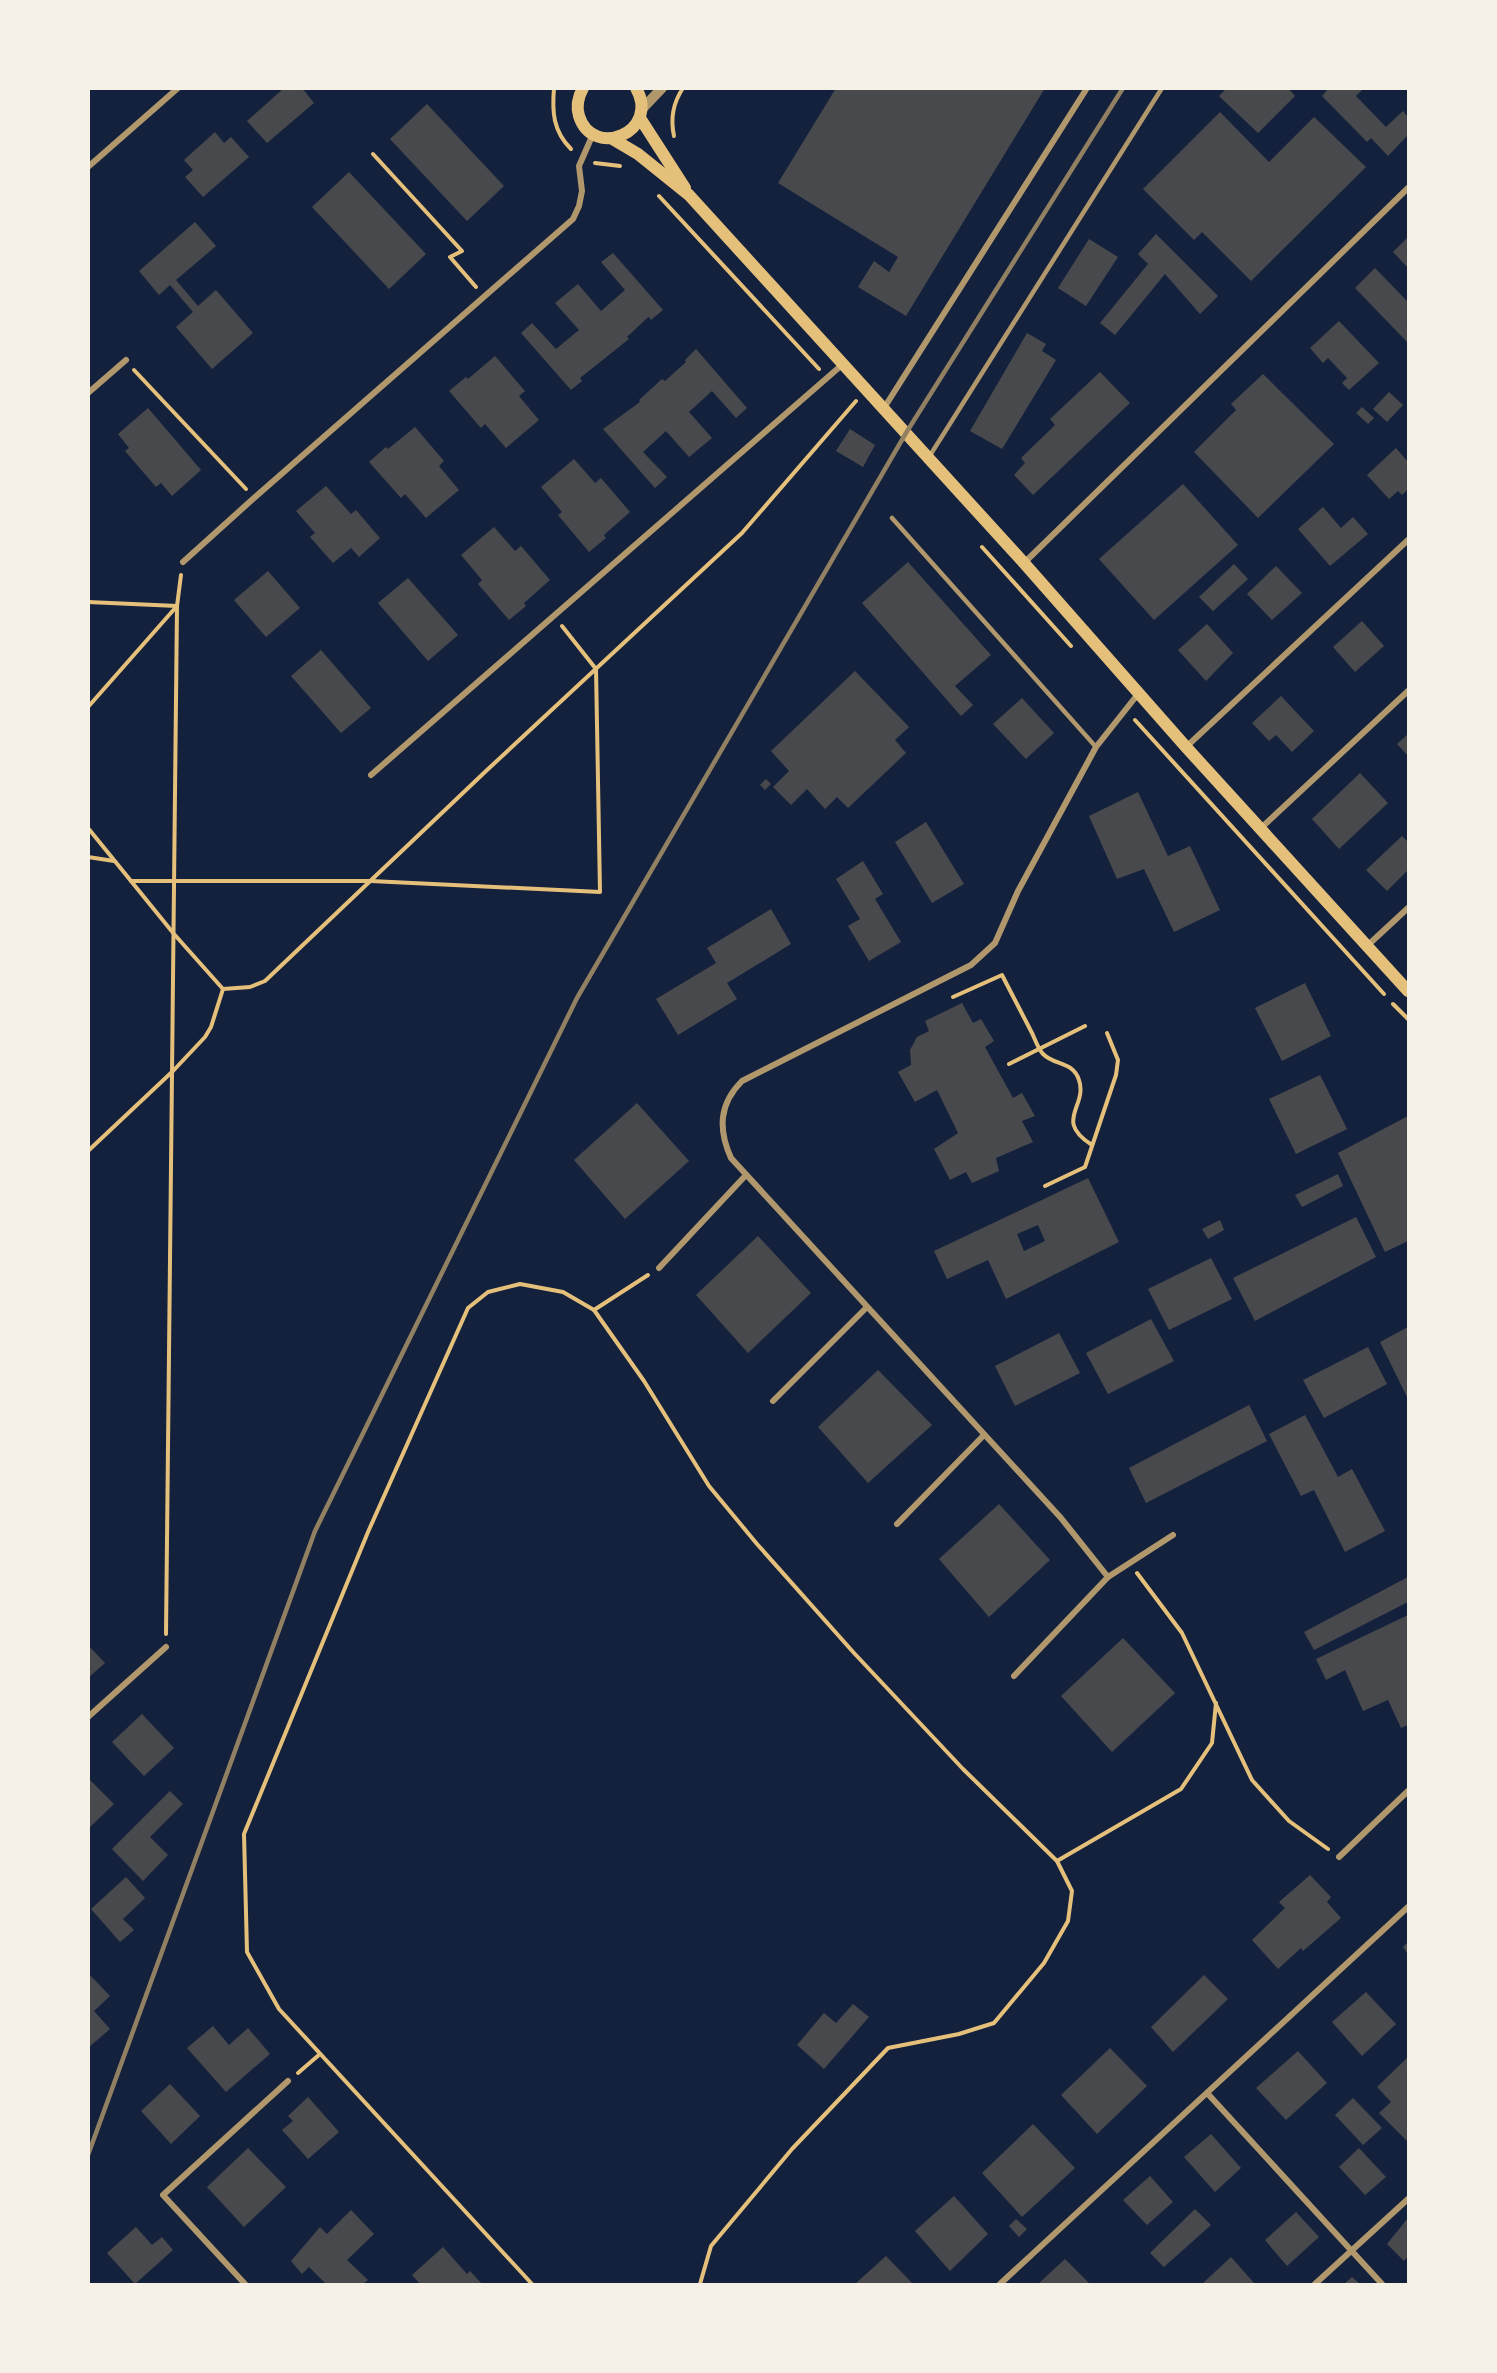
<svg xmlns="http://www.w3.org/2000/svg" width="1497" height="2373" font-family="'DM Sans',sans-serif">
	<rect width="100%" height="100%" fill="#14213d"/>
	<g fill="#48494c" fill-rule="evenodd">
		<polygon points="284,88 302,88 314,103 267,143 247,121"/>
		<polygon points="836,88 1045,88 906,316 858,287 874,261 889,272 898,257 778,183"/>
		<polygon points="1227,88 1288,88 1295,96 1258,133 1219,96"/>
		<polygon points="1329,88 1364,88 1356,96 1386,127 1403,111 1408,117 1408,135 1388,156 1371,138 1367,142 1322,96"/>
		<polygon points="427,104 504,186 467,221 390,139"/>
		<polygon points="1220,112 1269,162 1314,117 1366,167 1251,281 1202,232 1194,240 1143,189"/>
		<polygon points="215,132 224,143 231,137 249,157 203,197 185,177 193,170 184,160"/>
		<polygon points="349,172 426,254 389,289 312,207"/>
		<polygon points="195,222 216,246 176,280 198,306 216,290 253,333 212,369 176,327 193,312 170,285 159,295 139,271"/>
		<polygon points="1156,234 1218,296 1200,314 1165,274 1115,335 1100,323 1148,264 1138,254"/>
		<polygon points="1408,237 1408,268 1393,252"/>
		<polygon points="1089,239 1118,257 1086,306 1058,288"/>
		<polygon points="613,253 663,310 651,320 649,317 646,319 627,337 629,339 580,378 582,381 571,390 521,333 532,323 556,349 579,330 555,303 578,284 601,311 625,290 601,262"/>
		<polygon points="1375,268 1408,302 1408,343 1355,288"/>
		<polygon points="1339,321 1379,363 1349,390 1342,383 1347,378 1328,358 1323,363 1310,348"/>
		<polygon points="1027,333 1046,344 1042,351 1056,360 1002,449 970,431"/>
		<polygon points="696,349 747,408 736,418 712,391 689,412 712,438 689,457 666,431 643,452 667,477 655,488 603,429 640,402 639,400 662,379 665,381 686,362 685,360"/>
		<polygon points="495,356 525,391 519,396 539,420 506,448 485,424 481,428 449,391 466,377 468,379"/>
		<polygon points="1100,372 1130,403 1033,495 1014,475 1025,463 1021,458 1055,425 1050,419"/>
		<polygon points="1263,374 1334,444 1258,518 1194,452 1236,410 1231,404"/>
		<polygon points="1389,392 1403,405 1387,422 1373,409"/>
		<polygon points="1362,407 1374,418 1368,424 1356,413"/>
		<polygon points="148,408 201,470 172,496 161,483 156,487 125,451 129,448 118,434"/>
		<polygon points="415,427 444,461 439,466 459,490 426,518 405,494 401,498 369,462 386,447 388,449"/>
		<polygon points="850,429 875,445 863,467 836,451"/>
		<polygon points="1396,448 1408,462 1408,489 1402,495 1398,491 1389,499 1367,475"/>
		<polygon points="574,459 595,483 601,478 630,512 604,535 606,538 589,552 558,515 562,512 541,487"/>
		<polygon points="1183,484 1238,545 1154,620 1099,559"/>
		<polygon points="326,486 351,514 356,510 380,538 359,557 351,548 333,563 310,537 315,533 296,511"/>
		<polygon points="1323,507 1341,528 1353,517 1368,534 1330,566 1298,529"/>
		<polygon points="494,527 515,551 521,546 550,580 524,603 526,606 509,620 478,584 482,580 461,555"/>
		<polygon points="908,562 991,655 955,686 973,705 961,716 862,603"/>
		<polygon points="1234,564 1248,579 1213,611 1199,597"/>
		<polygon points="1276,566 1302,593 1272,620 1247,594"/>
		<polygon points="268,571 300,608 266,637 234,600"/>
		<polygon points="408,578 458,635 428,661 378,603"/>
		<polygon points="1362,621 1384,646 1355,672 1333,647"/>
		<polygon points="1207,624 1233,653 1206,681 1178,650"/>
		<polygon points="321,650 371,708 341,733 291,676"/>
		<polygon points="855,671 909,727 895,740 906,753 848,808 837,797 825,809 807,789 791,805 773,787 789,771 771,751"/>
		<polygon points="1281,696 1314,731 1292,752 1276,735 1269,741 1252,723"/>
		<polygon points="1022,698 1054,733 1026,759 993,724"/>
		<polygon points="1408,734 1408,756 1397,744"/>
		<polygon points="1360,773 1388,803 1339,849 1312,819"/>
		<polygon points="766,779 771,784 765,790 760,785"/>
		<polygon points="1138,792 1168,856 1190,846 1220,910 1174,932 1144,869 1117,879 1089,816"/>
		<polygon points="926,822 964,884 932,903 895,842"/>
		<polygon points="1402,836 1408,842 1408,870 1387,891 1366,870"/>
		<polygon points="863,861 883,894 875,899 901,942 869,961 848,926 860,919 836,879"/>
		<polygon points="771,909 791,944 727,983 737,999 678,1035 656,999 716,963 707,948"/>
		<polygon points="1305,983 1331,1036 1282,1061 1255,1008"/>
		<polygon points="962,1003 973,1023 981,1019 994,1041 985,1047 1013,1098 1022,1093 1035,1116 1022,1121 1033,1142 996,1158 999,1171 972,1183 966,1172 950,1180 934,1149 958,1133 937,1090 915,1102 898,1072 911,1065 910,1050 917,1037 929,1031 925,1021"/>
		<polygon points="1320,1075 1347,1129 1296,1154 1269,1099"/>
		<polygon points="637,1103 689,1161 625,1219 574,1160"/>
		<polygon points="1408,1116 1408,1241 1385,1252 1338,1153"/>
		<polygon points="1338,1174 1343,1186 1302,1207 1295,1195"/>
		<path d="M 1088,1178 L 1119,1242 L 1006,1299 L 988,1260 L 947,1279 L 934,1251 ZM 1038,1225 L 1045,1241 L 1024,1251 L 1017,1234 Z"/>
		<polygon points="1356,1217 1376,1257 1255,1321 1233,1278"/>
		<polygon points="1220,1220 1224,1230 1208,1239 1202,1229"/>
		<polygon points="758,1236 811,1293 748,1353 696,1295"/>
		<polygon points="1211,1258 1232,1299 1169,1330 1148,1289"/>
		<polygon points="1151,1319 1174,1361 1108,1394 1086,1353"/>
		<polygon points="1408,1327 1408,1399 1380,1342"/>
		<polygon points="1059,1333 1080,1373 1015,1406 995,1366"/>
		<polygon points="1368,1347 1387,1384 1324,1418 1303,1380"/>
		<polygon points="878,1370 932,1425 868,1483 818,1427"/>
		<polygon points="1249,1405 1267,1441 1146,1503 1129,1468"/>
		<polygon points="1305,1415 1338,1477 1352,1469 1385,1531 1345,1552 1314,1490 1301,1496 1269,1434"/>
		<polygon points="999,1504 1050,1560 989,1617 939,1559"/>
		<polygon points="1408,1577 1408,1602 1314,1650 1304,1632"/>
		<polygon points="1408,1615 1408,1725 1401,1728 1388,1700 1363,1711 1345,1670 1326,1680 1316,1659"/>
		<polygon points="1123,1638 1175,1693 1112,1752 1061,1696"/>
		<polygon points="88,1645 105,1663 88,1678"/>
		<polygon points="142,1714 174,1748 144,1776 112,1742"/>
		<polygon points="88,1778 114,1804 88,1829"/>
		<polygon points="170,1791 183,1804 150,1837 168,1855 143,1881 112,1849"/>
		<polygon points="1310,1875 1331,1897 1327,1902 1341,1918 1303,1951 1301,1948 1278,1969 1252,1940 1285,1908 1279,1902"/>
		<polygon points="126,1877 145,1898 123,1919 134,1930 120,1942 91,1909"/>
		<polygon points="1408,1942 1408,1954 1403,1947"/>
		<polygon points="1204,1975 1228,1999 1173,2052 1151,2027"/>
		<polygon points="91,1976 110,1996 94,2011 110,2029 88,2048 88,1978"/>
		<polygon points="1366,1992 1396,2024 1362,2056 1332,2022"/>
		<polygon points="853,2004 869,2017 824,2069 797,2045 824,2013 836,2023"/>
		<polygon points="213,2026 229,2045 248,2028 270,2054 226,2092 187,2048"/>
		<polygon points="1110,2048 1147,2086 1097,2134 1061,2095"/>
		<polygon points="1298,2051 1327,2083 1286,2120 1256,2088"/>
		<polygon points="1408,2057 1408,2140 1407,2141 1379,2113 1391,2102 1377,2087"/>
		<polygon points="170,2084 200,2116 171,2144 141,2111"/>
		<polygon points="308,2097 339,2132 308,2159 282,2130 293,2121 288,2116"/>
		<polygon points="1353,2098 1382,2128 1363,2145 1335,2115"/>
		<polygon points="1033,2124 1075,2168 1022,2217 982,2173"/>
		<polygon points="1211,2134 1241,2168 1215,2192 1184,2157"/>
		<polygon points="248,2148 286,2187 244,2227 207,2187"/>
		<polygon points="1359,2148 1386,2177 1365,2195 1339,2167"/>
		<polygon points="1150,2176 1173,2202 1147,2225 1123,2200"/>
		<polygon points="954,2196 988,2234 950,2271 915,2231"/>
		<polygon points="1195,2209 1211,2225 1164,2267 1150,2253"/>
		<polygon points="351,2210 374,2234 347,2260 368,2280 363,2284 326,2284 309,2267 302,2274 291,2261 320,2227 327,2234"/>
		<polygon points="1296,2212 1319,2237 1287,2266 1265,2240"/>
		<polygon points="1408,2218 1408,2256 1404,2261 1387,2244"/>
		<polygon points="1016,2219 1027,2229 1019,2237 1009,2226"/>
		<polygon points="136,2227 152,2245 162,2237 173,2250 135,2284 107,2253"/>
		<polygon points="443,2247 467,2274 470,2271 482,2284 420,2284 412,2275"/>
		<polygon points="886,2256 913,2284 855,2284"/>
		<polygon points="1231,2257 1255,2284 1202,2284"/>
		<polygon points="1065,2259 1090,2284 1038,2284"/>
		<polygon points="1352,2277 1360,2284 1344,2284"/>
	</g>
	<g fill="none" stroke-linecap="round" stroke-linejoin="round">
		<g stroke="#e5c07b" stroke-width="4">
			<path d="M 554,88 C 552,112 553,131 571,149"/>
			<path d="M 674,136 C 670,118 673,103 683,88"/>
			<polyline points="373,154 462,251 450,257 476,287"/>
			<polyline points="595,163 620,166"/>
			<polyline points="659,196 819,369"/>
			<polyline points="134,370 246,489"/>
			<polyline points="982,547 1071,646"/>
			<polyline points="88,602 177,606 166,1634"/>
			<polyline points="88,707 177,606 181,575"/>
			<polyline points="1135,720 1384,994"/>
			<polyline points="88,828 174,934 223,989"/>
			<polyline points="88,857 114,861"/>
			<polyline points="131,881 371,881 600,892 596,669 562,626"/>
			<polyline points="223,989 250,987 265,981 486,771 742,533 856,401"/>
			<path d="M 953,997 L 1002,975 C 1012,994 1022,1014 1032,1033 C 1035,1039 1038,1049 1043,1054 C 1055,1066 1073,1061 1079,1080 C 1088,1107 1053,1120 1092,1145"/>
			<polyline points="1393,1004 1408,1019"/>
			<polyline points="1009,1064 1085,1026"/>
			<polyline points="88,1151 173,1071 205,1037 211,1027 223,989"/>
			<polyline points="1045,1186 1085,1167 1116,1075 1118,1060 1107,1033"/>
			<polyline points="594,1310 648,1275"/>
			<polyline points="1137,1573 1182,1633 1252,1780 1289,1821 1328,1849"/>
			<polyline points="1057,1861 1181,1789 1212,1743 1216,1703"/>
			<polyline points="298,2073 320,2054"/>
			<polyline points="532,2284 279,2009 247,1952 244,1834 368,1532 468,1308 488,1292 520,1284 563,1292 594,1310 644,1381 709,1486 757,1544 854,1653 963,1769 1057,1861 1072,1891 1068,1921 1044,1963 994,2023 959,2034 888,2048 792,2149 711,2246 700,2284"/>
		</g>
		<g stroke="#b1986c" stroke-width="4.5">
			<polyline points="929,457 1162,88"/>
			<polyline points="892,518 1096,747"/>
		</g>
		<g stroke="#b1986c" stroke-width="6">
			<polyline points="88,167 178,88"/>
			<polyline points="88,393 126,360"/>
			<polyline points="884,408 1087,88"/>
			<polyline points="183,562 254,498 573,219 579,206 582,191 579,166 593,134"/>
			<polyline points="1024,563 1408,188"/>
			<polyline points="1186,747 1408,540"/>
			<polyline points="371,775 843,364"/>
			<polyline points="1260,829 1408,691"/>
			<polyline points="1367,946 1408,908"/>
			<polyline points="659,1268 746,1175"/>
			<polyline points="773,1401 867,1307"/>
			<polyline points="897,1524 984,1435"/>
			<path d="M 1108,1577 L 1061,1518 L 731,1158 C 718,1129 719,1104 742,1081 L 971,965 L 995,943 L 1018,891 L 1096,747 L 1138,694"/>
			<polyline points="1014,1676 1108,1577 1173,1535"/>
			<polyline points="88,1717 166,1647"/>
			<polyline points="1339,1857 1408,1791"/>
			<polyline points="1208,2094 1382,2284"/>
			<polyline points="245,2284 163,2195 288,2081"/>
			<polyline points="1000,2284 1408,1907"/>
			<polyline points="1315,2284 1408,2199"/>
		</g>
		<polyline stroke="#b1986c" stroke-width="10" points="642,109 662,88"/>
		<g stroke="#e5c07b" stroke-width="12">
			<path d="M 583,88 C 578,97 576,106 579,116 C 593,160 661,132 636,88"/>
			<polyline points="640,118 685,188"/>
			<polyline points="611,138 638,154 689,195 1024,563 1186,747 1408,991"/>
		</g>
		<polyline stroke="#918062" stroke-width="4.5" points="88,2155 315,1531 577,998 906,433 1123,88"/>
	</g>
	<rect width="1497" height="2373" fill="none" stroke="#f6f1e7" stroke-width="180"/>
</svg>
